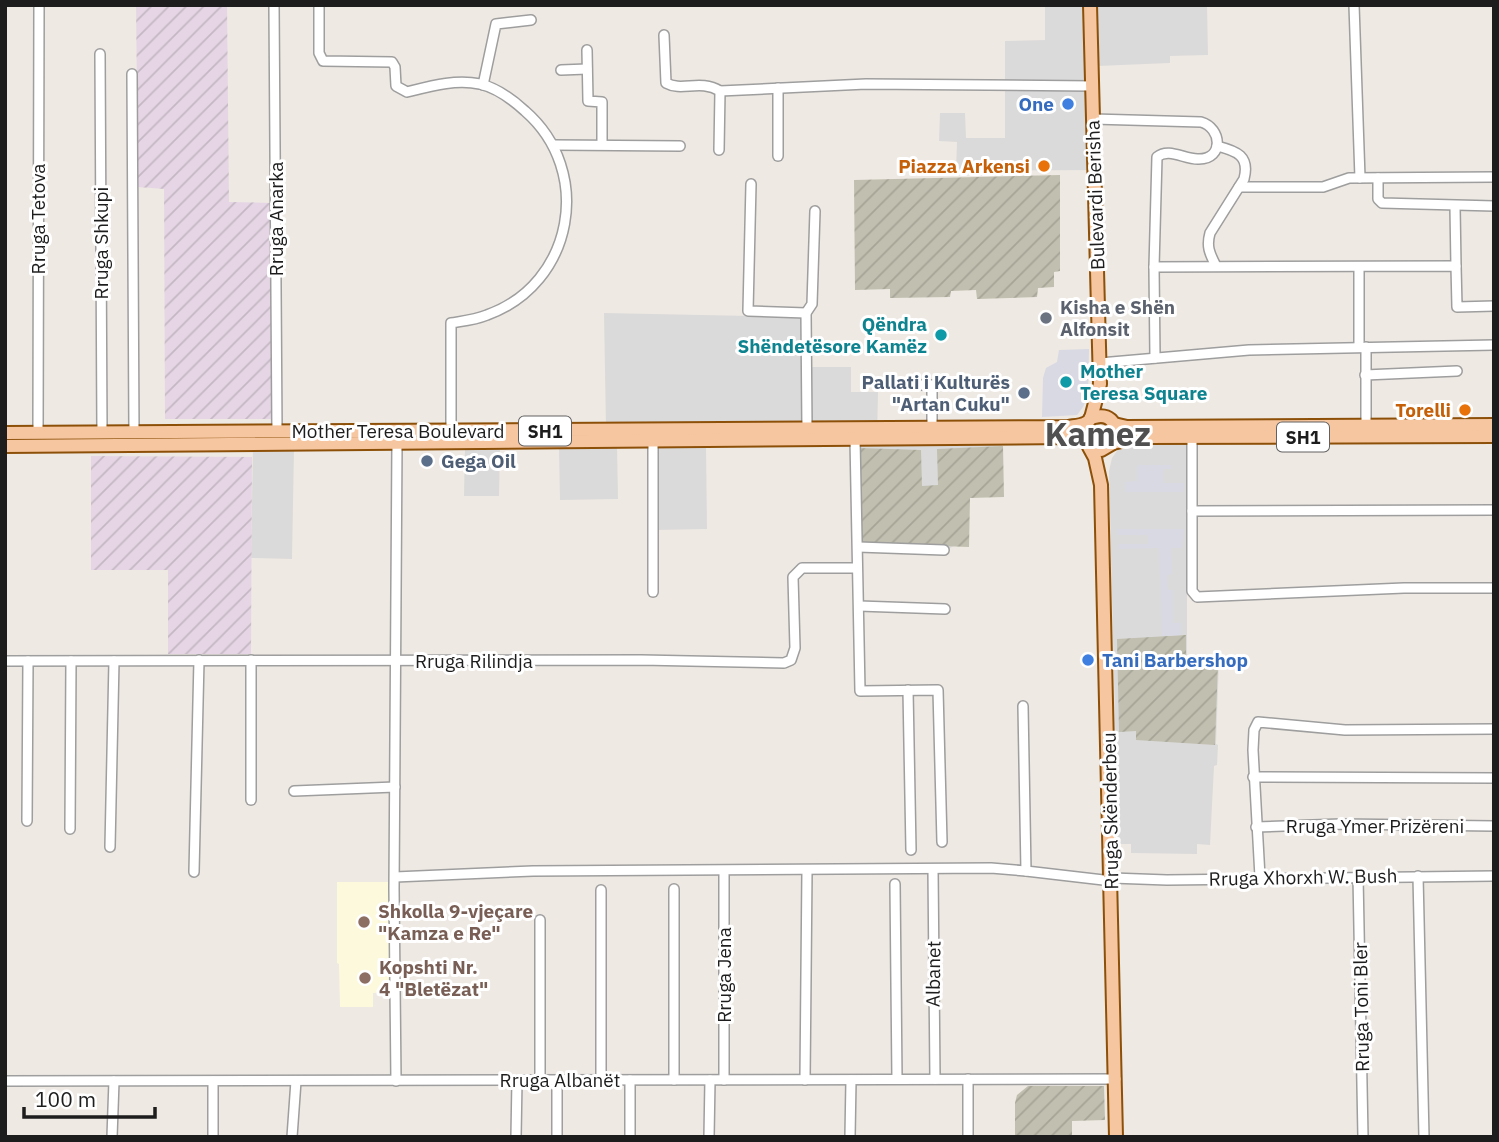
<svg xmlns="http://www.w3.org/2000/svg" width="1499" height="1142" font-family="'IBM Plex Sans',sans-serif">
	<defs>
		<pattern id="industrial-furrows" width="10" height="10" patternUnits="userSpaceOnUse" patternTransform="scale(1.75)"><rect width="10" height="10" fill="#e6d6e5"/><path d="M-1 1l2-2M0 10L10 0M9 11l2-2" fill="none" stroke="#c5b7c4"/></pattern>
		<pattern id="construction-furrows" width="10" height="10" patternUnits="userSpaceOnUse" patternTransform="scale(1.75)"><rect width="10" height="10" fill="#c1bfaf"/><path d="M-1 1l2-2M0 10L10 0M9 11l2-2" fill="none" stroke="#a5a496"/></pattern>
	</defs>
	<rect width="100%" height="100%" fill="#eee9e3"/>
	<g fill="#dbdada">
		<polygon points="1045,5 1207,5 1208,55 1170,56 1170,63 1097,66 1100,170 956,171 957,142 939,141 940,113 965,113 966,138 1005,138 1005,41 1045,40"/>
		<polygon points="604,313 807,317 807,367 851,367 851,392 878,392 877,440 1002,440 1003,495 967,496 958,544 946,550 860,542 856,426 606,428"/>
		<polygon points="1138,443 1187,443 1187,661 1219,662 1216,744 1218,745 1217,765 1214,766 1210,845 1197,844 1197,854 1131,853 1131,844 1118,844 1109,471 1112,458 1117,451 1124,446"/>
		<polygon points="617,446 618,499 560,500 559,447"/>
		<polygon points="706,446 707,529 656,530 655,447"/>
		<polygon points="465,447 500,447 499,496 464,496"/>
		<polygon points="253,448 294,448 292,559 251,558"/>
	</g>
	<g fill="url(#industrial-furrows)">
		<polygon points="136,5 227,5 229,202 273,203 274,419 165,419 164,189 138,187"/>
		<polygon points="91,456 252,457 251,654 168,654 168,570 91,570"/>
	</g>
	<polygon fill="#fdf9dd" points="337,882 391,882 392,992 373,993 373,1007 340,1007 339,964 337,963"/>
	<g fill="url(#construction-furrows)">
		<polygon points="1060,175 1060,271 1054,272 1054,287 1038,288 1037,297 977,299 976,290 951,291 950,297 890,298 890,289 855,290 854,180"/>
		<polygon points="1003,446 1004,497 970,498 969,547 861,543 859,448 921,450 922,486 938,485 937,449"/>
		<polygon points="1186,635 1186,662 1218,663 1215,745 1136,740 1136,731 1119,732 1117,639"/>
		<polygon points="1028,1086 1104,1086 1105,1120 1072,1121 1072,1137 1015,1137 1015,1103 1017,1095"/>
	</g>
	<g fill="#d8d9e3">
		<polygon points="1089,349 1088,395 1083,407 1077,415 1042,417 1043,378 1046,368 1057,362 1059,350"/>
		<polygon points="1139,465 1171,465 1171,469 1163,469 1163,483 1184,483 1183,492 1125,492 1125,482 1137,481 1137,467"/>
		<polygon points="1117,529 1184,529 1182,548 1171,548 1172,574 1167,575 1168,590 1173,590 1173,623 1181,623 1181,635 1162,636 1159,548 1119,549 1119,544 1148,544 1148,535 1117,535"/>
	</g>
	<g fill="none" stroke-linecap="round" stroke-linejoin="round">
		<g stroke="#9e9e9e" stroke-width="12">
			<g id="minor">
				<polyline points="274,5 277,432"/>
				<path d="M 319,5 L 319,53 L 323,61 L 392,62 L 395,67 L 396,86 L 407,92 C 431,86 455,79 480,84 C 497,88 513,100 525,111 C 594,171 574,284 487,315 C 475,320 463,321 451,323 L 451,431"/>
				<polyline points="1354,5 1360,178"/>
				<path d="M 664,35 L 666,83 C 682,92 700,79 720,91 L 719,150"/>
				<polyline points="587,50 588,101 602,102 602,144"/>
				<polyline points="100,54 102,433"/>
				<polyline points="561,70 587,69"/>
				<polyline points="132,74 134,433"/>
				<polyline points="483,85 496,24 531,20"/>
				<polyline points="778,88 778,156"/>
				<polyline points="720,91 866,84 1092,86"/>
				<path d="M 1093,119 L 1201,122 C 1222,128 1224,159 1199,159 C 1185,160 1169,147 1157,157 L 1154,267 L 1456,266 L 1457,307 L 1494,306"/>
				<polyline points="554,145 680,146"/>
				<polyline points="1378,178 1378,199 1382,203 1494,206"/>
				<polyline points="751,184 748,311 806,313"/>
				<polyline points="1239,187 1323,187 1349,178 1494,177"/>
				<polyline points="1455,207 1456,266"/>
				<path d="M 1216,266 C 1210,254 1206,247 1210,233 L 1244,179 C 1250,156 1237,151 1217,146"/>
				<polyline points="1154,267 1155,358"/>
				<polyline points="1359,347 1359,267"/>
				<polyline points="1366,347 1366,426"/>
				<polyline points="1100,363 1249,350 1494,345"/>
				<polyline points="1365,375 1457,371"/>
				<polyline points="886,385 932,385 932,429"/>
				<polyline points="807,429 806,313 812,304 815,211"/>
				<polyline points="38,433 39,5"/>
				<polyline points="1192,437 1192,591 1197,597 1404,588 1494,588"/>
				<polyline points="855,439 860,691 938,690 942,842"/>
				<polyline points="653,441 653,592"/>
				<polyline points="1192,511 1494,510"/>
				<polyline points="858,547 944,550"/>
				<polyline points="859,606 945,609"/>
				<polyline points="5,661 641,660 784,663 791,660 795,648 793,577 802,568 857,568"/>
				<polyline points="908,690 911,850"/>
				<polyline points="1023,706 1026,871 1112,881"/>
				<polyline points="1253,777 1494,778"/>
				<polyline points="294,791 395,787"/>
				<polyline points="251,800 251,660"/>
				<polyline points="27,821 28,661"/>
				<polyline points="1256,827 1341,824 1494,826"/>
				<polyline points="70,829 71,661"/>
				<polyline points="110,847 114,661"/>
				<polyline points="933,869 935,1079"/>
				<polyline points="194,872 199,660"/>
				<polyline points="1358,876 1363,1137"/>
				<polyline points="1418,876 1424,1137"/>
				<polyline points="395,877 533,871 991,868 1026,871"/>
				<polyline points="1260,877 1253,750 1254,730 1258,722 1345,730 1494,729"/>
				<polyline points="1112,878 1167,880 1494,876"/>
				<polyline points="895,884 897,1079"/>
				<polyline points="674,889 674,1080"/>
				<polyline points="540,920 540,1080"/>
				<polyline points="968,1079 968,1137"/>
				<polyline points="601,1080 601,890"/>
				<polyline points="630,1080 630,1137"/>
				<polyline points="724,1080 724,871"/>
				<polyline points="805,1080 807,870"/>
				<polyline points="5,1081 1116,1079"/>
				<polyline points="396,1081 394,889 397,443"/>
				<polyline points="112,1137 114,1081"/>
				<polyline points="213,1137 213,1081"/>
				<polyline points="292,1137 296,1081"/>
				<polyline points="516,1137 517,1080"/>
				<polyline points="557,1137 557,1080"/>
				<polyline points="709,1137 710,1080"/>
				<polyline points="850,1137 851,1080"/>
			</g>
		</g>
		<g stroke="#8d5009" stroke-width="16">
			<g id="major">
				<polyline points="1090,5 1100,384 1091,418"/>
				<polyline points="1114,424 1127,427 1494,425"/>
				<path d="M 5,433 L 1068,427 C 1073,426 1081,426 1086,423 C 1094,418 1086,419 1095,417 C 1113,412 1120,430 1113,443"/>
				<polyline points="5,446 1068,437 1084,440 1092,448 1101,450 1113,443 1139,437 1494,436"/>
				<polyline points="1089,447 1095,458 1101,485 1116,1137"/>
			</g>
		</g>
		<use href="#minor" stroke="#fff" stroke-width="9"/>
		<use href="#major" stroke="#f6c6a0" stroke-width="12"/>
	</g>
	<g fill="#3f7fe0" stroke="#fff" stroke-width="2.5">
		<circle cx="1068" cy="104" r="7"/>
		<circle cx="1088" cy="660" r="7"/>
	</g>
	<g fill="#e8710a" stroke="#fff" stroke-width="2.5">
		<circle cx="1044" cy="166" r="7"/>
		<circle cx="1465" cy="410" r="7"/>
	</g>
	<circle fill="#6b7280" stroke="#fff" stroke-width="2.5" cx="1046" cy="318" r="7"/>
	<g fill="#0f9aa8" stroke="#fff" stroke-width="2.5">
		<circle cx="941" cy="335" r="7"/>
		<circle cx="1066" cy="382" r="7"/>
	</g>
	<g fill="#5c6f8a" stroke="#fff" stroke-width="2.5">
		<circle cx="1024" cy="393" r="7"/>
		<circle cx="427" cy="461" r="7"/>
	</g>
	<g fill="#8d6e63" stroke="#fff" stroke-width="2.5">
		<circle cx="364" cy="922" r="7"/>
		<circle cx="365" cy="978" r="7"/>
	</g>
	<g text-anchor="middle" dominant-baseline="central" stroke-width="6" stroke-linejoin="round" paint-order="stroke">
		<g fill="#fff" stroke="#616161" stroke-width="2">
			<rect x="519" y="416.5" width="52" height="29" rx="5"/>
			<rect x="1277" y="422.5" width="52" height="29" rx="5"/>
		</g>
		<g font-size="18" font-weight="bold" fill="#1d1d1d">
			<text x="545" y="431">SH1</text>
			<text x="1303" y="437">SH1</text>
		</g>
		<g font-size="19" font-weight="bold" fill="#366cbe" stroke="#fff" text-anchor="end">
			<text x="1054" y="104">One</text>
			<text x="1102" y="660" text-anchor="start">Tani Barbershop</text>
		</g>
		<g font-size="19" font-weight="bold" fill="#c56008" stroke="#fff" text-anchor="end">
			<text x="1030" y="166">Piazza Arkensi</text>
			<text x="1451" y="410">Torelli</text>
		</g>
		<g font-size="19" fill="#1d1d1d" stroke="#fff">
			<text transform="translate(1095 195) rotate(-92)">Bulevardi Berisha</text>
			<text transform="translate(38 219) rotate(-90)">Rruga Tetova</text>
			<text transform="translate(276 219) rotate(-90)">Rruga Anarka</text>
			<text transform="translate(101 243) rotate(-90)">Rruga Shkupi</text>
			<text x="398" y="431">Mother Teresa Boulevard</text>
			<text x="474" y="661">Rruga Rilindja</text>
			<text transform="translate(1110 811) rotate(-91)">Rruga Skënderbeu</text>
			<text x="1375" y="826">Rruga Ymer Prizëreni</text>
			<text transform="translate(1303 877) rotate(-1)">Rruga Xhorxh W. Bush</text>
			<text transform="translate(933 974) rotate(-89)">Albanet</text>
			<text transform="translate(724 975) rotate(-90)">Rruga Jena</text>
			<text transform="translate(1361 1007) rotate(-91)">Rruga Toni Bler</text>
			<text x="560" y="1080">Rruga Albanët</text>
		</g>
		<g font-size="19" font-weight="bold" fill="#5b616d" stroke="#fff" text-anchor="start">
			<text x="1060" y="307">Kisha e Shën<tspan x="1060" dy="22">Alfonsit</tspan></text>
		</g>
		<g font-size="19" font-weight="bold" fill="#0d838f" stroke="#fff" text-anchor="end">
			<text x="927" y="324">Qëndra<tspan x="927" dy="22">Shëndetësore Kamëz</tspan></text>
			<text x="1080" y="371" text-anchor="start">Mother<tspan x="1080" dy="22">Teresa Square</tspan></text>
		</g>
		<g font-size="19" font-weight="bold" fill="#4e5e75" stroke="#fff" text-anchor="end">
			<text x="1010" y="382">Pallati i Kulturës<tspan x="1010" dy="22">"Artan Cuku"</tspan></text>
			<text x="441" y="461" text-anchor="start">Gega Oil</text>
		</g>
		<g font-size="19" font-weight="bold" fill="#785e54" stroke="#fff" text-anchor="start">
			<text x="378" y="911">Shkolla 9-vjeçare<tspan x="378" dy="22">"Kamza e Re"</tspan></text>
			<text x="379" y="967">Kopshti Nr.<tspan x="379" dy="22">4 "Bletëzat"</tspan></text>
		</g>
		<g font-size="33" font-weight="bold" fill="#505050" stroke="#fff">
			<text x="1098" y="433">Kamez</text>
		</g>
	</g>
	<rect width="1499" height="1142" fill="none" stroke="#1d1d1d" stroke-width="14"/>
	<path d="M24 1107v10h131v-10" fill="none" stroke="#1d1d1d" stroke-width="3.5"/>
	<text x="35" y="1107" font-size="21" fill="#1d1d1d" stroke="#ffffff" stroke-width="5" paint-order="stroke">100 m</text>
</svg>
